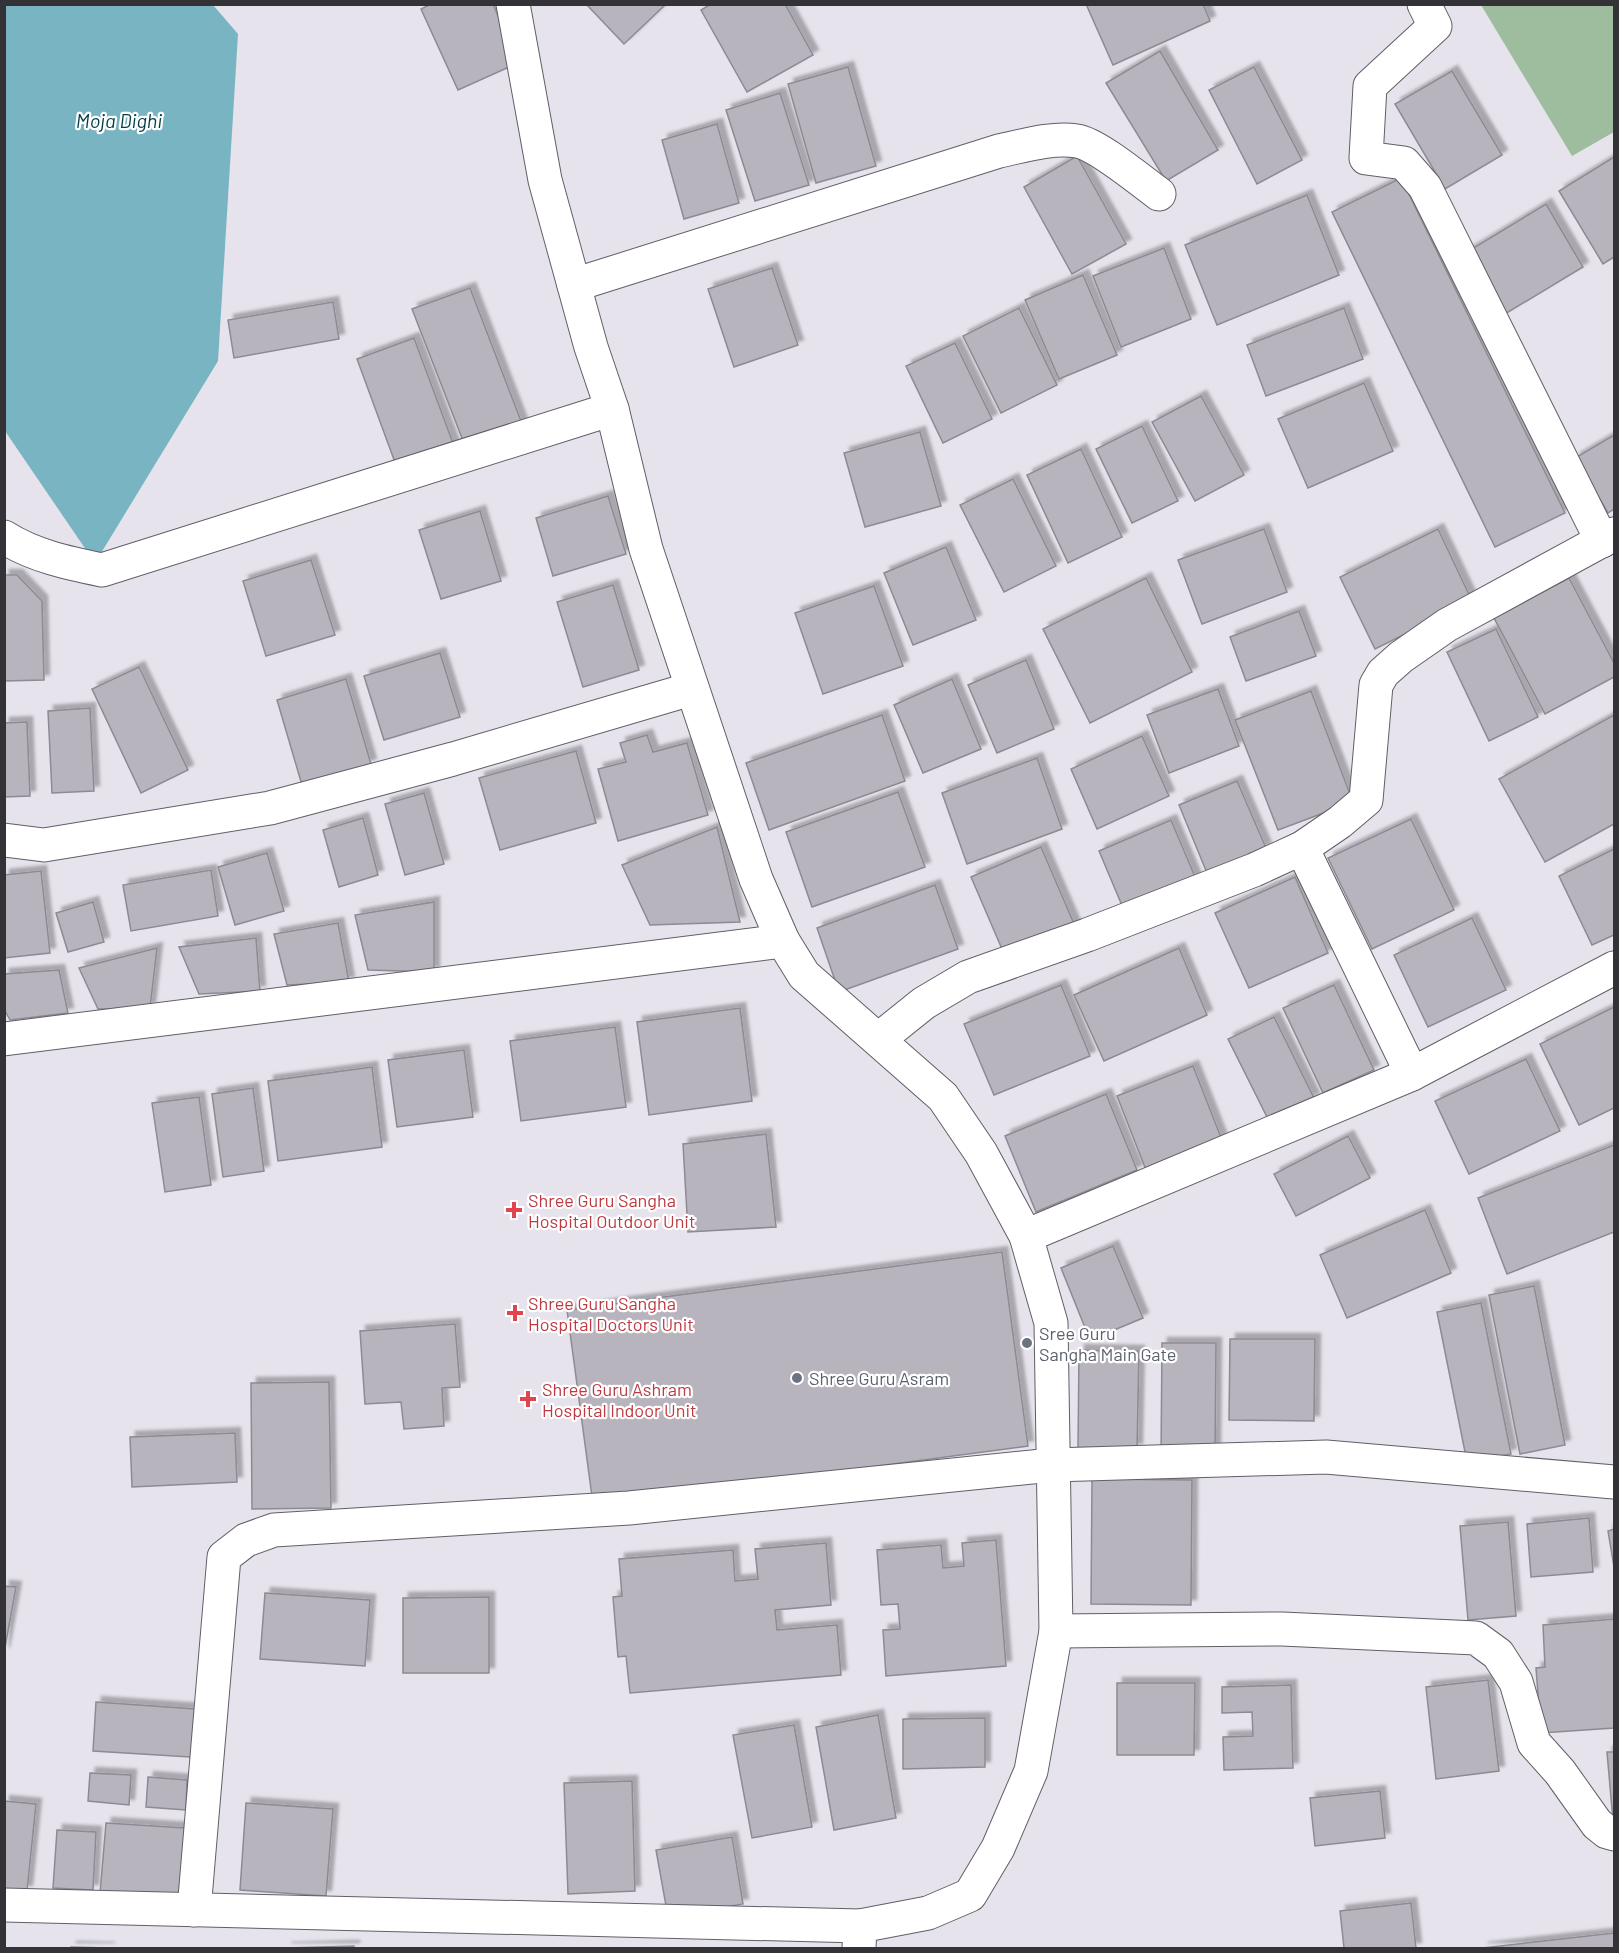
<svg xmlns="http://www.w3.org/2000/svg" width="1619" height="1953" font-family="Barlow,sans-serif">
	<defs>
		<filter id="shadow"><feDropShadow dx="5.5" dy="-5.5" stdDeviation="1.5" flood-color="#0004"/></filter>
	</defs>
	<rect width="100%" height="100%" fill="#e6e3ec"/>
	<polygon fill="#9dbd9e" points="1481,5 1614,5 1614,132 1572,156"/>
	<polygon fill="#79b4c2" points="5,5 213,5 238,34 218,361 95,563 5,431"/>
	<g fill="#b8b4be" stroke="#8d8a93" stroke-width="1.5" filter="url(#shadow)">
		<polygon points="431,4 493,4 518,63 458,90 421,9"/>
		<polygon points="586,4 666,4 624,44"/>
		<polygon points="711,4 785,4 813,55 747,92 701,10"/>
		<polygon points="1086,4 1203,4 1210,21 1113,65"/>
		<polygon points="1160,51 1218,150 1166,181 1106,83"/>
		<polygon points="848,67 876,166 816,183 788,84"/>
		<polygon points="1254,67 1302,160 1257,184 1209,90"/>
		<polygon points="1452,71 1502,155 1445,189 1395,104"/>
		<polygon points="780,93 809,185 755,201 726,110"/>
		<polygon points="717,124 739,203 684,219 662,140"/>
		<polygon points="1077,156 1126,244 1072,274 1024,187"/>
		<polygon points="1614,157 1614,257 1603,264 1559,191"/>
		<polygon points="1401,178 1565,513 1495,547 1332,212"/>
		<polygon points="1307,195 1339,275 1217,325 1185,245"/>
		<polygon points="1546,204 1583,267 1505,314 1467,252"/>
		<polygon points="1164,248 1191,319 1121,347 1093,276"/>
		<polygon points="772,268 798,345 734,367 708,289"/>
		<polygon points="1083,275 1117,355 1059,379 1025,300"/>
		<polygon points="470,288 524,429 467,451 412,309"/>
		<polygon points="333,302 339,339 234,358 228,320"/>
		<polygon points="1019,308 1057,385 1001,413 963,336"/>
		<polygon points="1344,308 1363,359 1266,396 1247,345"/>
		<polygon points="414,338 457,454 400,476 357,359"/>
		<polygon points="955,343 992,419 943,443 906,366"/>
		<polygon points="1364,383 1393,451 1308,488 1278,419"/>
		<polygon points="1201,396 1244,475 1195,501 1152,422"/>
		<polygon points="1142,426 1178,501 1132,523 1096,449"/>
		<polygon points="920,432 941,506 865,527 844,453"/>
		<polygon points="1614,435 1614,509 1608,513 1575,458"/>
		<polygon points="1081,449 1122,537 1068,563 1027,475"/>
		<polygon points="1013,479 1056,566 1004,592 960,505"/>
		<polygon points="608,496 626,554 553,576 536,518"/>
		<polygon points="480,511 501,581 441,599 419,530"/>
		<polygon points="1264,529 1287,592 1202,624 1178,560"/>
		<polygon points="1438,529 1472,601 1375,649 1340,577"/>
		<polygon points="946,547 976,620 913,645 884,573"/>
		<polygon points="311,560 335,635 266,656 243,581"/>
		<polygon points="4,575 17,575 42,601 44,680 4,681"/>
		<polygon points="1146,578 1192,672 1090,723 1043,629"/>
		<polygon points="1569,578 1614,663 1614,677 1545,714 1494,618"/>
		<polygon points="613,585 639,670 583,687 557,602"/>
		<polygon points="874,586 903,666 823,694 795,613"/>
		<polygon points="1299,611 1316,656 1246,681 1230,637"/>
		<polygon points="1496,629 1538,717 1489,741 1447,652"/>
		<polygon points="440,653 460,717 384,740 364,676"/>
		<polygon points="1026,660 1054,729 997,753 968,685"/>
		<polygon points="139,667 188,770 141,793 92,689"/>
		<polygon points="346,679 371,764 302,785 277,700"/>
		<polygon points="952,679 981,749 923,773 894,705"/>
		<polygon points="1218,689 1239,746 1169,773 1147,715"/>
		<polygon points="1311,691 1353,802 1278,830 1235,720"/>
		<polygon points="90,708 94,791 52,793 48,711"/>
		<polygon points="882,715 905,781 769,830 746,763"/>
		<polygon points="1614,715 1614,824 1545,862 1499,779"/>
		<polygon points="27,722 30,796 4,797 4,723"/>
		<polygon points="647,735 653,752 687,743 708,815 618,841 598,769 626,762 620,743"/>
		<polygon points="1142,736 1169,796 1097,829 1071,769"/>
		<polygon points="576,751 596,823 500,850 479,778"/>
		<polygon points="1037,758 1062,829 967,864 942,793"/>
		<polygon points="1237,781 1266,848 1207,873 1179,805"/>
		<polygon points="898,792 925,867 812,907 786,832"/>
		<polygon points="424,793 444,864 405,875 385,804"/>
		<polygon points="363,818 378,875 339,887 323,830"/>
		<polygon points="1411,819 1454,910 1372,949 1328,858"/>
		<polygon points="1171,820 1198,884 1126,915 1099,851"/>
		<polygon points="717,827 740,922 650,925 622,865"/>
		<polygon points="1041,847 1075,926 1005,956 971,877"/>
		<polygon points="1614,849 1614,935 1592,945 1559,876"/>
		<polygon points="267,853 284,911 235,925 218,867"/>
		<polygon points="211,870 218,916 131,931 123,885"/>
		<polygon points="41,871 50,953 4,958 4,875"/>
		<polygon points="1295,877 1328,953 1249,988 1215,913"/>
		<polygon points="935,885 958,949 839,992 817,928"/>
		<polygon points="93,902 104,942 68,952 56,913"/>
		<polygon points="434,902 434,972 368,970 355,915"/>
		<polygon points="1472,918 1506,990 1428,1027 1394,955"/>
		<polygon points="338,923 349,982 287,985 274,934"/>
		<polygon points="256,938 260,991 199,994 179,947"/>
		<polygon points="157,948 150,1008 98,1009 79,968"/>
		<polygon points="1179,948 1207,1015 1104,1061 1074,995"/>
		<polygon points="59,970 68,1013 10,1020 4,1009 4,974"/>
		<polygon points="1061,985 1090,1056 994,1095 964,1024"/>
		<polygon points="1334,985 1374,1070 1323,1093 1283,1008"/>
		<polygon points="1614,1007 1614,1108 1579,1125 1540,1044"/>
		<polygon points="740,1008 752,1101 649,1115 637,1022"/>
		<polygon points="1274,1017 1314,1098 1269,1121 1228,1039"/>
		<polygon points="615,1027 626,1107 521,1121 510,1041"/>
		<polygon points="464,1050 473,1117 397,1127 388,1060"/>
		<polygon points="1526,1059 1560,1131 1469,1174 1435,1101"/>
		<polygon points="1193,1066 1222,1140 1146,1170 1117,1096"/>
		<polygon points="372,1067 382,1147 278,1161 268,1081"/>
		<polygon points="253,1088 264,1171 223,1177 212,1094"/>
		<polygon points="1106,1094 1137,1170 1036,1212 1005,1136"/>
		<polygon points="199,1097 211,1185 165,1192 152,1103"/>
		<polygon points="766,1134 776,1227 688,1232 683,1144"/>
		<polygon points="1348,1136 1370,1178 1296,1216 1274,1174"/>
		<polygon points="1614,1145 1614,1232 1507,1274 1478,1198"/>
		<polygon points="1425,1210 1451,1273 1347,1318 1320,1255"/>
		<polygon points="1113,1246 1143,1318 1090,1340 1061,1268"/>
		<polygon points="1002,1252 1028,1446 593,1504 567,1310"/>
		<polygon points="1534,1286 1565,1445 1520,1454 1489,1295"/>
		<polygon points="1481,1303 1511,1454 1467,1462 1437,1312"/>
		<polygon points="455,1324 460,1387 442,1388 444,1426 404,1429 401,1402 365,1404 360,1331"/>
		<polygon points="1230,1339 1315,1339 1314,1421 1229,1420"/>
		<polygon points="1162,1343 1216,1343 1215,1456 1161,1456"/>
		<polygon points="1079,1350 1139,1351 1137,1449 1078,1449"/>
		<polygon points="329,1382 331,1508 252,1509 251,1383"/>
		<polygon points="235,1433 237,1482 132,1487 130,1437"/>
		<polygon points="1092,1479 1192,1480 1191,1605 1091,1604"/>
		<polygon points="1589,1518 1593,1572 1531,1577 1527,1524"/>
		<polygon points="1508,1522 1516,1616 1468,1620 1460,1526"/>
		<polygon points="1614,1529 1614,1567 1608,1531"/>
		<polygon points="996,1540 1006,1666 886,1676 883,1630 900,1629 898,1604 881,1605 877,1550 941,1545 943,1568 964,1566 962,1543"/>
		<polygon points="826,1543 831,1605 775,1610 777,1630 837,1625 841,1675 630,1693 626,1656 618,1657 613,1597 622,1596 619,1559 733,1550 735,1581 758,1579 755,1549"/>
		<polygon points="4,1586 16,1587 4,1653"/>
		<polygon points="265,1593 370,1600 365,1666 260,1659"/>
		<polygon points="489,1597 489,1673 403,1673 403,1598"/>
		<polygon points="1614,1619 1614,1728 1541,1733 1536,1668 1545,1667 1543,1625"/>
		<polygon points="1488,1680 1499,1771 1436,1779 1426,1687"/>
		<polygon points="1117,1683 1195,1683 1194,1755 1117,1755"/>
		<polygon points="1291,1685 1293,1768 1224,1770 1223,1737 1253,1736 1252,1712 1222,1713 1222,1687"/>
		<polygon points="96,1702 210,1710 206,1758 93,1751"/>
		<polygon points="878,1715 896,1818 834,1830 816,1727"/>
		<polygon points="985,1718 985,1767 903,1769 903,1719"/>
		<polygon points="794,1725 812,1827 752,1838 733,1735"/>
		<polygon points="1607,1752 1614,1752 1614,1821 1613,1821"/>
		<polygon points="90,1773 131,1775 129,1805 88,1801"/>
		<polygon points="148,1777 187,1780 186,1810 146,1807"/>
		<polygon points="632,1781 635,1891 568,1894 564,1783"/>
		<polygon points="1380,1791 1385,1838 1315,1846 1310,1798"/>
		<polygon points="4,1801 36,1804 27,1891 4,1889"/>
		<polygon points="246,1803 333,1809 326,1896 240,1890"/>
		<polygon points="106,1823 185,1828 180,1898 100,1893"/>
		<polygon points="57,1830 96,1832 93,1890 53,1888"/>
		<polygon points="732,1837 743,1904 668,1917 656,1850"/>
		<polygon points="1411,1903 1416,1948 1344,1948 1340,1911"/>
		<polygon points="1614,1933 1614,1948 1482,1948"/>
		<polygon points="354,1946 354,1948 286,1948"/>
		<polygon points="71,1947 110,1948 71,1948"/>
	</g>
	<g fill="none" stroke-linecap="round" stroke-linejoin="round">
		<g stroke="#615e66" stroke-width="35">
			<g id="minor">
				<polyline points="513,4 545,180 591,347 612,409 646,549 756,879 783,941 804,975 943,1097 981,1153 1026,1236 1051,1323 1056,1631 1031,1771 998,1848 970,1895 928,1913 860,1926 859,1948"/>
				<polyline points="1424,4 1435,26 1370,86 1366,158 1404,163 1425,187 1602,541"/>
				<path d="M 574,285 L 999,151 C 1023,146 1052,137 1077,141 C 1097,144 1141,181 1159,194"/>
				<path d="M 4,537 C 34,556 68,563 102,570 L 612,409"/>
				<polyline points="4,840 44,845 270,808 453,759 691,689"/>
				<polyline points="1302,848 1412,1074"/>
				<polyline points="4,1039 783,941"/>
				<polyline points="879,1039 924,1003 968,977 1087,935 1254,870 1302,848 1340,822 1366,800 1376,685 1383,673 1401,657 1447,625 1614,534"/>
				<polyline points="1026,1236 1412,1074 1614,968"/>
				<polyline points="1056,1631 1282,1629 1476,1638 1498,1654 1516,1682 1534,1743 1560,1772 1597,1824 1607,1832 1614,1834"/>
				<polyline points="4,1905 860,1926"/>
				<polyline points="194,1910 224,1557 246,1540 274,1530 629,1508 1052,1465 1326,1457 1614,1482"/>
			</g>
		</g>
		<use href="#minor" stroke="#fff" stroke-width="33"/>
	</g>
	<g fill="#e0444e" stroke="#fff" stroke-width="2">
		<path d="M511 1201h6v6h6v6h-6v6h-6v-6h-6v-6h6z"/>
		<path d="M512 1304h6v6h6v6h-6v6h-6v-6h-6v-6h6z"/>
		<path d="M525 1390h6v6h6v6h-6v6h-6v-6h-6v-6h6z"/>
	</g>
	<g fill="#6b7280" stroke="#fff" stroke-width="2">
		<circle cx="1027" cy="1343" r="6"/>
		<circle cx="797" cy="1378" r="6"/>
	</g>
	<g text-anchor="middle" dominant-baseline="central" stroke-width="4.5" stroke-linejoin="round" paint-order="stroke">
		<g font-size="18" fill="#be3a42" stroke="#fff" text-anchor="start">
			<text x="528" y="1200">Shree Guru Sangha<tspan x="528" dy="21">Hospital Outdoor Unit</tspan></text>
			<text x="528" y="1303">Shree Guru Sangha<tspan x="528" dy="21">Hospital Doctors Unit</tspan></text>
			<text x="542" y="1389">Shree Guru Ashram<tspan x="542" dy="21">Hospital Indoor Unit</tspan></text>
		</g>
		<g font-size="18" fill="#5b616d" stroke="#fff" text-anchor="start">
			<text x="1039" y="1333">Sree Guru<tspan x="1039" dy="21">Sangha Main Gate</tspan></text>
			<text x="809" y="1378">Shree Guru Asram</text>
		</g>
		<g font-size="20" font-style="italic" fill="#033d47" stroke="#fff">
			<text x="119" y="120">Moja Dighi</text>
		</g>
	</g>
	<rect width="1619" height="1953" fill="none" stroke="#333236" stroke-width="12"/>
</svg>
